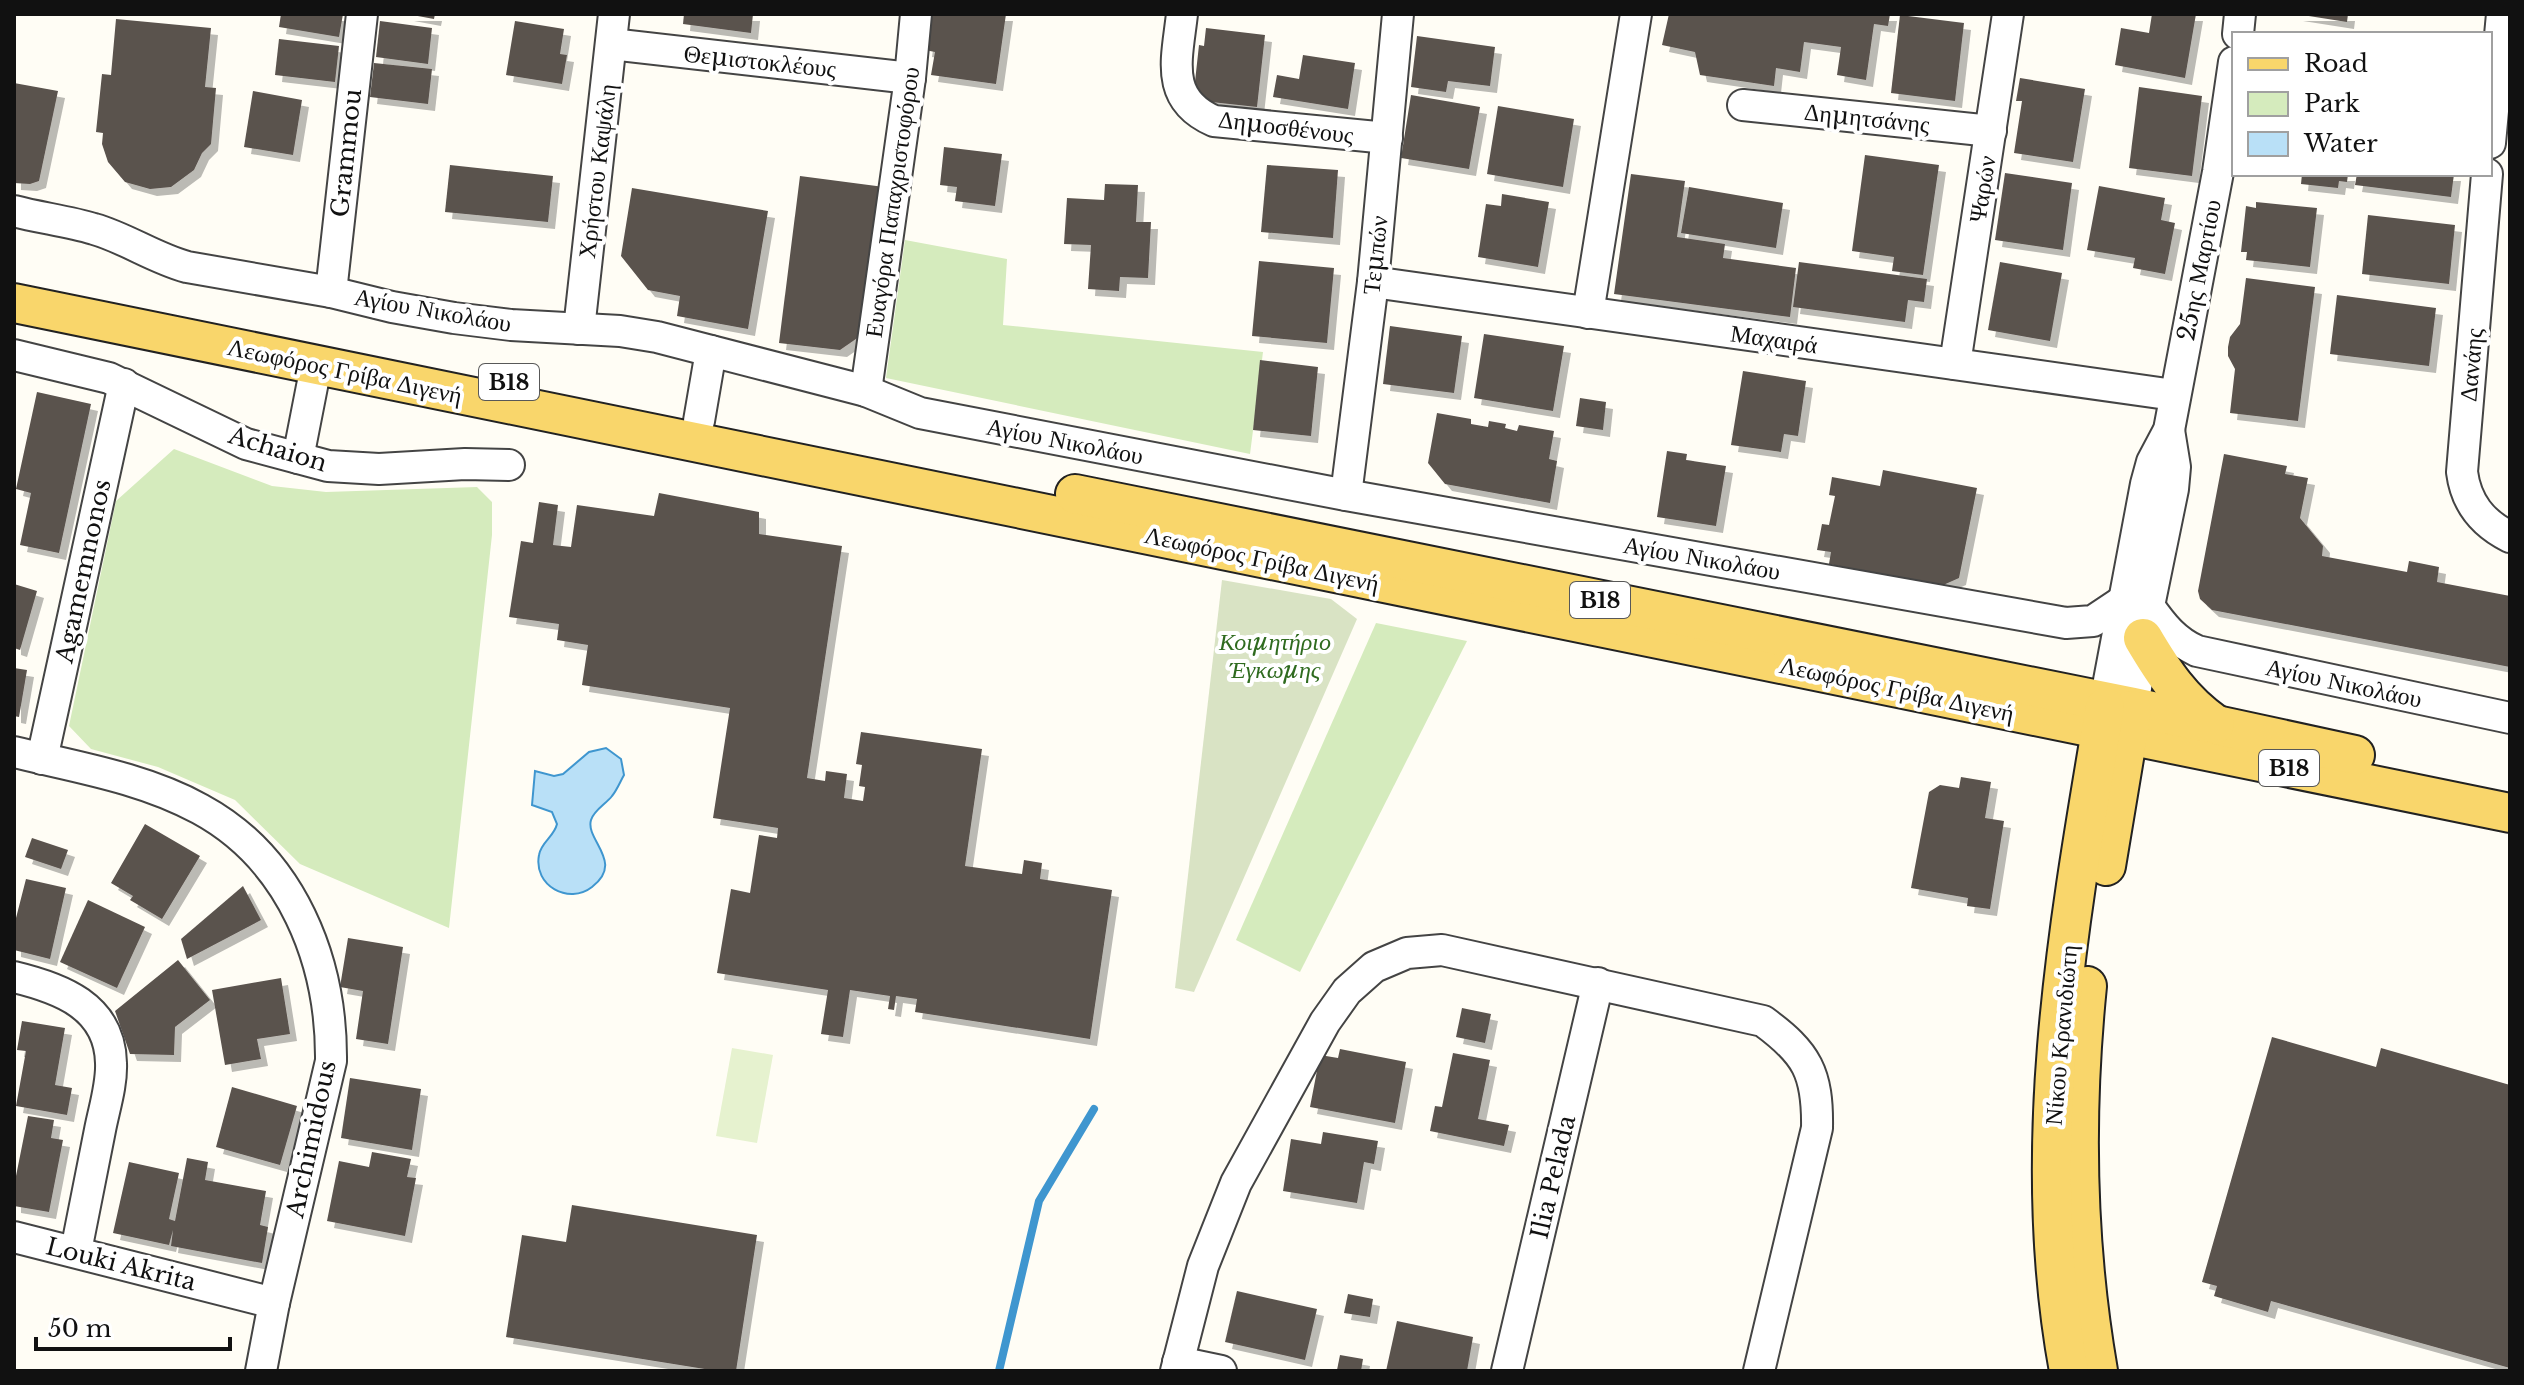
<svg xmlns="http://www.w3.org/2000/svg" width="2524" height="1385" font-family="'Libre Baskerville',serif">
	<defs>
		<filter id="shadow"><feDropShadow dx="7" dy="7" stdDeviation="0" flood-color="#0004"/></filter>
	</defs>
	<rect width="100%" height="100%" fill="#fffdf5"/>
	<g fill="#d5ebbd">
		<polygon points="905,240 1007,259 1003,325 1263,352 1250,454 886,378"/>
		<polygon points="174,449 272,486 326,492 477,487 492,502 492,535 449,928 300,864 235,800 158,767 91,749 69,726 116,501"/>
		<polygon points="1376,623 1467,641 1300,972 1236,940"/>
	</g>
	<polygon fill="#d9e3c4" points="1222,580 1331,599 1357,619 1194,992 1175,988"/>
	<polygon fill="#e6f2cf" points="732,1048 773,1055 757,1143 716,1136"/>
	<path fill="#b9e0f7" stroke="#3f96cf" stroke-width="2" d="M 606,748 L 621,759 L 624,775 C 620,782 617,790 612,796 C 606,804 594,810 591,820 C 585,840 625,862 592,887 C 569,905 533,886 539,855 C 541,842 554,837 557,824 L 552,812 L 532,805 L 535,771 L 554,776 L 563,774 L 589,752 Z"/>
	<g fill="none" stroke-linecap="round" stroke-linejoin="round">
		<polyline stroke="#3f96cf" stroke-width="8" points="999,1371 1039,1201 1094,1109"/>
	</g>
	<g fill="#5a524d" filter="url(#shadow)">
		<polygon points="281,14 343,14 339,37 279,27"/>
		<polygon points="407,14 435,14 434,19"/>
		<polygon points="684,14 753,14 751,33 683,24"/>
		<polygon points="930,14 1006,14 996,84 931,75 935,52 925,50"/>
		<polygon points="1669,14 1890,14 1888,26 1874,24 1866,80 1837,75 1841,47 1804,42 1800,72 1776,68 1774,86 1700,75 1695,52 1662,45"/>
		<polygon points="2152,14 2196,14 2185,78 2115,65 2121,28 2149,33"/>
		<polygon points="2296,14 2348,14 2347,22"/>
		<polygon points="1900,15 1964,23 1955,101 1891,93"/>
		<polygon points="116,19 211,28 205,87 216,88 211,144 202,153 194,170 171,187 150,189 125,182 108,162 102,144 103,133 96,132 102,74 111,75"/>
		<polygon points="380,21 432,28 428,64 376,57"/>
		<polygon points="515,21 564,29 560,54 567,55 562,84 506,75"/>
		<polygon points="1206,28 1265,35 1257,107 1193,100 1199,45 1204,46"/>
		<polygon points="1417,36 1495,47 1490,86 1448,81 1446,92 1411,87"/>
		<polygon points="279,39 339,46 335,82 275,75"/>
		<polygon points="1303,55 1355,63 1348,109 1273,97 1277,75 1299,79"/>
		<polygon points="374,63 432,69 428,104 370,97"/>
		<polygon points="2020,78 2085,89 2073,162 2014,153 2022,101 2016,101"/>
		<polygon points="14,83 58,91 39,181 30,184 14,183"/>
		<polygon points="2139,87 2202,96 2192,176 2129,168"/>
		<polygon points="253,91 302,100 293,155 244,147"/>
		<polygon points="1411,95 1480,107 1469,169 1401,158"/>
		<polygon points="1498,106 1574,119 1563,187 1487,174"/>
		<polygon points="944,147 1002,154 995,206 955,201 957,187 940,185"/>
		<polygon points="1865,155 1939,165 1923,275 1892,271 1894,257 1852,251"/>
		<polygon points="450,165 553,176 548,222 445,212"/>
		<polygon points="1267,165 1338,170 1333,238 1261,232"/>
		<polygon points="2005,173 2072,183 2063,250 1995,240"/>
		<polygon points="1631,174 1685,181 1677,237 1725,244 1723,258 1796,268 1790,317 1614,294"/>
		<polygon points="2302,174 2348,174 2347,182 2339,181 2338,188 2301,184"/>
		<polygon points="2357,174 2454,174 2451,197 2355,185"/>
		<polygon points="800,176 884,187 866,332 840,350 779,343"/>
		<polygon points="1105,184 1138,185 1136,222 1151,222 1148,278 1120,277 1119,291 1088,289 1091,245 1064,244 1067,198 1104,200"/>
		<polygon points="2099,186 2165,198 2161,220 2175,223 2165,274 2133,268 2135,258 2087,250"/>
		<polygon points="1689,187 1783,203 1776,248 1681,233"/>
		<polygon points="632,188 768,211 748,329 677,316 680,296 648,290 621,256"/>
		<polygon points="1502,194 1549,202 1538,267 1478,257 1486,204 1501,206"/>
		<polygon points="2256,202 2317,208 2310,267 2246,260 2247,252 2241,252 2246,206 2256,208"/>
		<polygon points="2368,215 2455,225 2449,284 2362,274"/>
		<polygon points="1259,261 1334,268 1327,343 1252,336"/>
		<polygon points="1799,262 1927,279 1924,302 1908,300 1905,322 1793,307"/>
		<polygon points="2000,262 2062,273 2050,341 1988,330"/>
		<polygon points="2246,278 2315,287 2298,421 2230,413 2235,369 2228,356 2228,347 2230,337 2240,324"/>
		<polygon points="2337,295 2436,308 2429,366 2330,354"/>
		<polygon points="1390,326 1462,336 1454,393 1383,384"/>
		<polygon points="1484,334 1564,346 1553,411 1474,398"/>
		<polygon points="1260,360 1318,367 1311,436 1253,430"/>
		<polygon points="1743,371 1806,381 1798,436 1784,434 1781,452 1731,445"/>
		<polygon points="37,392 91,404 59,553 20,545 31,493 16,489"/>
		<polygon points="1580,398 1606,402 1603,430 1576,426"/>
		<polygon points="1437,413 1471,419 1471,424 1488,427 1489,421 1506,424 1505,428 1517,431 1519,425 1554,431 1549,459 1557,461 1550,503 1445,484 1428,463"/>
		<polygon points="1667,451 1687,454 1686,460 1726,466 1716,526 1657,517"/>
		<polygon points="2224,454 2287,466 2285,474 2308,478 2300,518 2323,546 2322,556 2407,572 2409,561 2439,567 2437,582 2510,596 2510,667 2212,610 2200,599 2198,591"/>
		<polygon points="1883,470 1977,488 1959,578 1941,586 1829,564 1831,552 1817,550 1822,524 1829,525 1835,496 1829,495 1832,477 1880,486"/>
		<polygon points="659,493 759,512 759,534 842,546 807,778 825,781 826,771 847,774 844,798 863,801 865,787 859,786 862,765 856,764 861,732 982,749 965,866 1022,874 1024,860 1042,863 1040,879 1112,890 1090,1039 915,1012 917,999 896,996 894,1010 888,1009 890,996 850,990 843,1037 821,1034 828,990 717,973 731,889 750,893 759,835 777,838 778,828 713,818 730,708 582,685 588,645 557,640 559,624 509,617 521,541 533,543 539,502 558,505 553,545 571,547 577,505 654,516"/>
		<polygon points="14,584 37,591 20,650 14,648"/>
		<polygon points="14,668 27,670 19,717 14,716"/>
		<polygon points="1961,777 1991,782 1985,818 2004,821 1990,909 1967,906 1968,898 1911,888 1929,792 1940,785 1959,788"/>
		<polygon points="145,824 200,856 162,919 130,900 133,896 111,883"/>
		<polygon points="32,838 68,850 61,869 25,857"/>
		<polygon points="26,879 66,888 50,959 14,950 14,918 16,918"/>
		<polygon points="243,886 261,920 187,959 181,939"/>
		<polygon points="88,900 145,927 117,988 60,962"/>
		<polygon points="348,938 403,947 388,1044 356,1039 363,991 340,987"/>
		<polygon points="178,960 210,1000 175,1027 174,1055 130,1054 115,1011"/>
		<polygon points="281,978 290,1034 257,1039 261,1059 225,1065 212,990"/>
		<polygon points="1462,1008 1491,1014 1485,1043 1456,1037"/>
		<polygon points="22,1021 65,1028 55,1085 72,1088 67,1115 16,1106 26,1051 17,1050"/>
		<polygon points="2272,1037 2376,1067 2381,1048 2510,1085 2510,1368 2271,1301 2268,1312 2214,1296 2217,1286 2202,1282"/>
		<polygon points="1340,1049 1406,1062 1395,1123 1310,1107 1320,1055 1338,1058"/>
		<polygon points="1453,1053 1490,1060 1478,1119 1509,1125 1504,1146 1430,1131 1435,1106 1442,1107"/>
		<polygon points="350,1078 421,1089 412,1150 341,1138"/>
		<polygon points="232,1087 297,1106 280,1165 216,1147"/>
		<polygon points="28,1116 54,1120 51,1138 63,1140 49,1212 14,1206 14,1186"/>
		<polygon points="1323,1132 1378,1141 1374,1164 1364,1162 1357,1203 1283,1191 1291,1139 1321,1144"/>
		<polygon points="372,1152 411,1159 407,1177 416,1178 405,1236 327,1221 339,1161 369,1167"/>
		<polygon points="187,1158 208,1162 205,1180 266,1191 260,1225 268,1227 262,1263 171,1246 173,1230 169,1245 113,1233 129,1162 179,1173 169,1219 175,1221"/>
		<polygon points="572,1205 757,1235 736,1371 717,1371 506,1337 522,1235 566,1242"/>
		<polygon points="1237,1291 1317,1309 1305,1360 1225,1342"/>
		<polygon points="1348,1294 1373,1299 1370,1317 1344,1313"/>
		<polygon points="1397,1321 1473,1337 1467,1371 1386,1371"/>
		<polygon points="1340,1355 1363,1359 1361,1371 1337,1370"/>
	</g>
	<g fill="none" stroke-linecap="round" stroke-linejoin="round">
		<g stroke="#444" stroke-width="34">
			<g id="minor">
				<path d="M 1182,14 C 1177,59 1164,99 1214,121 L 1387,138"/>
				<polyline points="2238,34 2240,14"/>
				<polyline points="611,44 910,78"/>
				<polyline points="1743,105 1991,131"/>
				<polyline points="2490,143 2502,14"/>
				<path d="M 2487,174 L 2462,472 C 2466,503 2482,523 2510,537"/>
				<path d="M 14,211 C 40,218 68,221 94,229 C 126,238 154,258 187,267 L 331,292 L 392,307 L 454,318 L 511,325 L 620,331 L 657,337 L 866,391 L 920,413 L 1346,495 L 2066,623 L 2093,621 L 2123,601"/>
				<polyline points="1373,282 2174,395"/>
				<polyline points="331,292 362,14"/>
				<polyline points="1588,313 1636,14"/>
				<polyline points="579,329 614,14"/>
				<polyline points="14,355 109,378 246,444 328,466 379,469 465,464 509,465"/>
				<polyline points="1955,364 2008,14"/>
				<polyline points="866,391 910,78 916,14"/>
				<polyline points="699,421 711,351"/>
				<polyline points="298,458 316,366"/>
				<polyline points="1346,495 1373,282 1398,14"/>
				<path d="M 2149,606 C 2163,626 2175,641 2197,651 L 2510,718"/>
				<polyline points="2105,702 2146,484 2152,462 2169,430 2218,172 2234,62"/>
				<polyline points="2133,707 2149,606 2173,489 2175,467 2169,430"/>
				<path d="M 14,752 C 76,767 144,778 200,809 C 292,859 332,961 331,1061 L 274,1303 L 261,1371"/>
				<polyline points="42,759 124,384"/>
				<path d="M 14,977 C 60,988 110,1006 111,1063 C 112,1085 104,1109 100,1130 C 92,1171 84,1211 76,1251"/>
				<polyline points="14,1237 274,1303"/>
				<polyline points="1178,1362 1221,1371"/>
				<path d="M 1176,1371 L 1203,1266 L 1236,1183 L 1325,1022 L 1347,991 L 1374,967 L 1407,953 L 1442,950 L 1763,1021 C 1807,1053 1818,1073 1817,1128 L 1759,1371"/>
				<polyline points="1507,1371 1598,983"/>
			</g>
		</g>
		<g stroke="#222" stroke-width="42">
			<g id="major">
				<polyline points="14,303 2510,813"/>
				<polyline points="1075,494 2133,707 2355,755"/>
				<path d="M 2143,638 C 2163,672 2182,701 2215,724"/>
				<polyline points="2106,866 2132,710"/>
				<path d="M 2087,986 C 2074,1114 2076,1244 2098,1371"/>
				<path d="M 2069,1371 C 2028,1149 2068,926 2105,707"/>
			</g>
		</g>
		<use href="#minor" stroke="#fff" stroke-width="30"/>
		<use href="#major" stroke="#f9d66b" stroke-width="38"/>
	</g>
	<g text-anchor="middle" dominant-baseline="central" stroke-width="8" stroke-linejoin="round" paint-order="stroke">
		<g fill="#fff" stroke="#585858" stroke-width="2">
			<rect x="479" y="364" width="60" height="36" rx="6"/>
			<rect x="1570" y="582" width="60" height="36" rx="6"/>
			<rect x="2259" y="750" width="60" height="36" rx="6"/>
		</g>
		<g font-size="22" font-weight="bold" fill="#111">
			<text x="509" y="382">B18</text>
			<text x="1600" y="600">B18</text>
			<text x="2289" y="768">B18</text>
		</g>
		<g font-size="24" fill="#111" stroke="#fff">
			<text transform="translate(760 61) rotate(6)">Θεμιστοκλέους</text>
			<text transform="translate(1867 118) rotate(6)">Δημητσάνης</text>
			<text transform="translate(1286 127) rotate(7)">Δημοσθένους</text>
			<text transform="translate(346 153) rotate(-84)">Grammou</text>
			<text transform="translate(597 171) rotate(-83)">Χρήστου Καψάλη</text>
			<text transform="translate(1982 189) rotate(-81)">Ψαρών</text>
			<text transform="translate(892 202) rotate(-82)">Ευαγόρα Παπαχριστοφόρου</text>
			<text transform="translate(1375 255) rotate(-84)">Τεμπών</text>
			<text transform="translate(2199 270) rotate(-79)">25ης Μαρτίου</text>
			<text transform="translate(433 310) rotate(10)">Αγίου Νικολάου</text>
			<text transform="translate(1774 339) rotate(8)">Μαχαιρά</text>
			<text transform="translate(2471 365) rotate(-85)">Δανάης</text>
			<text transform="translate(345 371) rotate(12)">Λεωφόρος Γρίβα Διγενή</text>
			<text transform="translate(1065 441) rotate(11)">Αγίου Νικολάου</text>
			<text transform="translate(278 449) rotate(17)">Achaion</text>
			<text transform="translate(1702 558) rotate(10)">Αγίου Νικολάου</text>
			<text transform="translate(1262 559) rotate(12)">Λεωφόρος Γρίβα Διγενή</text>
			<text transform="translate(83 571) rotate(-78)">Agamemnonos</text>
			<text transform="translate(2344 683) rotate(12)">Αγίου Νικολάου</text>
			<text transform="translate(1897 689) rotate(12)">Λεωφόρος Γρίβα Διγενή</text>
			<text transform="translate(2061 1035) rotate(-85)">Νίκου Κρανιδιώτη</text>
			<text transform="translate(311 1139) rotate(-78)">Archimidous</text>
			<text transform="translate(1553 1177) rotate(-77)">Ilia Pelada</text>
			<text transform="translate(121 1264) rotate(14)">Louki Akrita</text>
		</g>
		<g font-size="24" font-style="italic" fill="#2f6b1f" stroke="#fff">
			<text x="1275" y="641">Κοιμητήριο<tspan x="1275" dy="28">Έγκωμης</tspan></text>
		</g>
	</g>
	<rect width="2524" height="1385" fill="none" stroke="#111111" stroke-width="32"/>
	<rect x="2232" y="32" width="260" height="144" fill="#ffffff" stroke="#a0a0a0" stroke-width="2"/>
	<rect x="2248" y="58" width="40" height="12" fill="#f9d66b" stroke="#a0a0a0" stroke-width="2"/>
	<text x="2304" y="72" font-size="24" fill="#111111">Road</text>
	<rect x="2248" y="92" width="40" height="24" fill="#d5ebbd" stroke="#a0a0a0" stroke-width="2"/>
	<text x="2304" y="112" font-size="24" fill="#111111">Park</text>
	<rect x="2248" y="132" width="40" height="24" fill="#b9e0f7" stroke="#a0a0a0" stroke-width="2"/>
	<text x="2304" y="152" font-size="24" fill="#111111">Water</text>
	<path d="M36 1337v12h194v-12" fill="none" stroke="#111111" stroke-width="4"/>
	<text x="48" y="1337" font-size="24" fill="#111111" stroke="#ffffff" stroke-width="6" paint-order="stroke">50 m</text>
</svg>
